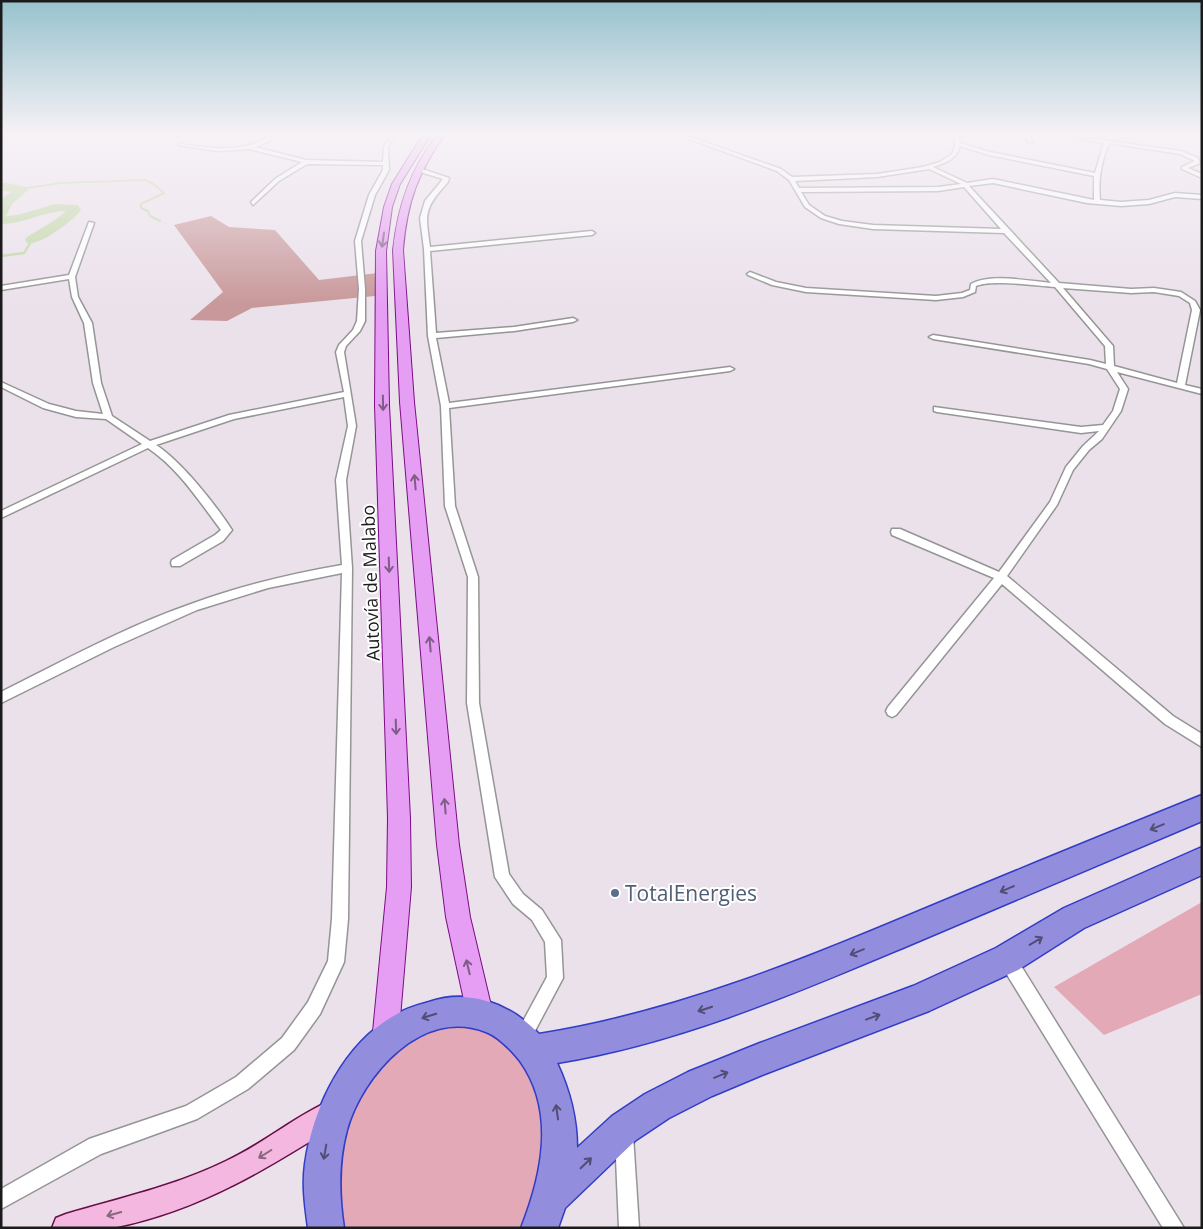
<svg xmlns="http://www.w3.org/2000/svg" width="1203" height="1229" font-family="'Open Sans',sans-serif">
	<rect width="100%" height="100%" fill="#ebe1eb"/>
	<g fill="#e3a9b7">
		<polygon points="1202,902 1202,994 1104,1035 1054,987"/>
		<path d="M 458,1026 C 471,1028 483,1030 495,1037 C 556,1073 553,1175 519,1228 L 342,1228 L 334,1183 L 352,1102 L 399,1044 L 439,1027 Z"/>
	</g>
	<polygon fill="#c8989a" points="211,216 229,227 275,230 319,280 386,272 385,295 252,308 227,321 190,320 223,292 174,225"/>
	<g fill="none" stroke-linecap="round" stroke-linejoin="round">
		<g stroke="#bed6a4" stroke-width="2">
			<polyline points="1189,133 1202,140"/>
			<polyline points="20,189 61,183 145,180 155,185 164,193 141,204 141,208 148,211 150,216 160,221"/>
		</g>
		<polyline stroke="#bed6a4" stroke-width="2.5" points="1,256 24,253 32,240"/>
		<g fill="#bed6a4" fill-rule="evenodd">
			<polygon points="1,133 23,133 21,135 1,139"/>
			<path d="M 1,182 L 27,187 L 28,190 L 12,204 L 6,216 L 18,215 L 55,204 L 78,205 L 81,210 C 73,221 40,246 27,243 L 25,240 L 27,237 L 55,220 L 66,211 C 44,211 24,224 1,224 L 1,199 L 11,192 L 1,190 Z"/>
		</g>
		<g stroke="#959595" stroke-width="3">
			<g id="street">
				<polygon points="107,133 113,133 96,138 94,137"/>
				<path d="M 273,133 L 278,133 L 268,142 L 255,147 L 306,160 L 383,162 L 384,147 L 392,133 L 396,133 L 388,147 L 389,170 L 375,195 L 361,241 L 365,289 L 365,321 L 360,331 L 346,346 L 344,352 L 356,426 L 346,480 L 352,568 L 348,919 L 344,962 L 320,1014 L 294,1050 L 248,1089 L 197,1119 L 101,1154 L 1,1209 L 1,1189 L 89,1139 L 186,1106 L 236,1077 L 282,1038 L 308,1002 L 328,961 L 332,919 L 342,573 L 268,588 L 197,610 L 114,647 L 1,703 L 1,692 C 63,661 125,627 191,604 C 240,586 290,574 342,565 L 336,480 L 348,426 L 344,397 L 234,419 L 156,445 C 182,462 215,504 232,530 L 223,541 L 180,566 L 172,566 L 171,563 L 172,560 L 215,535 L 221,530 C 199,501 179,469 148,448 L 1,518 L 1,511 L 142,444 L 106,419 L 76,417 L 43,408 L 1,387 L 1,382 L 49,404 L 76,411 L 103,414 L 93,383 L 84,323 L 72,297 L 69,279 L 1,290 L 1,286 L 69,275 L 89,222 L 94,223 L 75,277 L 78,297 L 92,323 L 101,383 L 112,416 L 150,441 L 229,415 L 344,392 L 336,352 L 339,345 L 353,330 L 357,321 L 359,289 L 355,241 L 369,195 L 383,170 L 383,165 L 307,164 L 279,181 L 253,205 L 251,202 L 275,179 L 302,162 L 249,149 L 218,151 L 179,145 L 181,144 C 213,149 246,154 273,133 Z"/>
				<path d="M 673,133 L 679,133 L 781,169 L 792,177 L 877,174 L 923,167 L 940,162 L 952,154 L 955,147 L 954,133 L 958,133 L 960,143 L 990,152 L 1095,173 L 1104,143 L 1048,133 L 1181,151 L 1198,158 L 1200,163 L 1188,168 L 1202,174 L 1202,178 L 1182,169 L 1182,167 L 1195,161 L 1180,154 L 1109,143 C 1101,162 1098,180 1100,200 L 1121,202 L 1149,200 L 1175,193 L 1202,195 L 1202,199 L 1175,197 L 1149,204 L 1121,206 L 1087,203 L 993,183 L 969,186 L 1059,283 L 1131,289 L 1154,288 L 1181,292 L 1195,301 L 1200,310 L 1185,385 L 1202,389 L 1202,394 L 1117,372 L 1128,389 L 1121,411 L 1102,439 L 1089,450 L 1073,470 L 1057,505 L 1007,576 L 1173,716 L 1202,734 L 1202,747 L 1165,724 L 1002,584 L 896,715 L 892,717 L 888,715 L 886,711 L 888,707 L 994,578 L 892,535 L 891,532 L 892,529 L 900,529 L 999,572 L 1050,502 L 1066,467 L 1083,446 L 1099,431 L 1081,433 L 937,412 L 934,411 L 934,407 L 1081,427 L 1103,425 L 1113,411 L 1120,389 L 1107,369 L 1089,364 L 933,339 L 929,337 L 933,335 L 1090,360 L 1106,364 L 1105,346 L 1055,287 C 1037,286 991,279 976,286 L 975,292 L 963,297 L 936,300 L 806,292 L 772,285 L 748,275 L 747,274 L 750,272 L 776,282 L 806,288 L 936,296 L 962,293 L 970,290 L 971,284 C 991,273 1028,281 1051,283 L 1004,233 L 873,229 L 839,224 L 821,218 L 805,207 L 789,180 L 777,171 ZM 960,146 L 989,155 L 1094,176 L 1094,200 L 993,179 L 967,183 L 933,167 C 945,163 957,159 960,146 ZM 929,169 L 961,184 L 938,187 L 799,188 L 795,181 L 877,177 ZM 964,187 L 1001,229 L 873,225 L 842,221 L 825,216 L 809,205 L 801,192 L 938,191 ZM 1063,288 L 1131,293 L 1154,292 L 1179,296 L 1190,303 L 1192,310 L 1177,383 L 1114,366 L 1113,346 Z"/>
				<polygon points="1025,133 1029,133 1032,143 1028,142"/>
				<path d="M 419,168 L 449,178 L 448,182 C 424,209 425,212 430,247 L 592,231 L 595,233 L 592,235 L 430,251 L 436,333 L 514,327 L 573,318 L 577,320 L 573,322 L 514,331 L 436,338 L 449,403 L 730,367 L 734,369 L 730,371 L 449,408 L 455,506 L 478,577 L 479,703 L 509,874 L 523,894 L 542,910 L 561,940 L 563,978 L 528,1044 L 522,1046 L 516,1044 L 514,1038 L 547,977 L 545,942 L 532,920 L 513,904 L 495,877 L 467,703 L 468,577 L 445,506 L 441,406 L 428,336 L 424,249 L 420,218 L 425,201 L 443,179 L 417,171 Z"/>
				<polygon points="1007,951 1013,953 1184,1228 1163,1228 1001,965 999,959 1001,953"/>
				<polygon points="624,1126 630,1129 633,1135 639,1228 619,1228 615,1135 618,1129"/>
			</g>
		</g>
		<g stroke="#660d45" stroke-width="3">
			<path id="secondary" d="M 332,1100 L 341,1104 L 345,1113 L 341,1122 C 270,1167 201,1210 117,1227 C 98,1229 72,1228 52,1228 L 56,1218 L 66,1214 C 120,1198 175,1186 226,1161 C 263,1144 295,1116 332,1100 Z"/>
		</g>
		<g stroke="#7d0c85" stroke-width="2">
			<g id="primary">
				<polygon points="424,133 432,133 400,184 392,207 386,251 389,405 410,818 411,887 398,1042 394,1051 385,1055 376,1051 372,1042 387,887 388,818 375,405 376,251 384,207 392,184"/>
				<path d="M 438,133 L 446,133 C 418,172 407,202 403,250 L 414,402 L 459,845 L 470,917 L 493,1014 L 489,1023 L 480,1027 L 471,1023 L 467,1014 L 446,917 L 437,845 L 400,402 L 393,250 C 398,204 411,169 438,133 Z"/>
			</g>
		</g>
		<g stroke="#313dc6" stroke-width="3">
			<path id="highway" d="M 1202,795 L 1202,821 C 1103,863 1004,905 905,947 C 793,994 679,1043 557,1063 C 570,1091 577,1118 577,1148 L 612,1116 L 645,1094 L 688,1072 L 760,1043 L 913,986 L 996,948 L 1064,908 L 1202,847 L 1202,875 L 1084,928 L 1018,970 L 929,1011 L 762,1075 L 712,1096 L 669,1118 L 636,1140 L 565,1208 L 558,1228 L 521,1228 C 542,1175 556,1111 520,1061 C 511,1050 499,1037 486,1032 C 422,1006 362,1076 347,1130 C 338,1163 339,1195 344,1228 L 308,1228 C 305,1206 302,1185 305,1164 C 313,1106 345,1042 397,1014 C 407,1008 418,1005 429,1002 C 469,988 511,1004 539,1034 C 678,1012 807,958 936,904 C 1024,867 1113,831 1202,795 Z"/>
		</g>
		<use href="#street" fill="#fff" fill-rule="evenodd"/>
		<use href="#secondary" fill="#f3b7e0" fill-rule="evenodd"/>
		<use href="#primary" fill="#e59ef3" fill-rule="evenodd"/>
		<use href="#highway" fill="#938dde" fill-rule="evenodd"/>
	</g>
	<defs><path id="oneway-shaft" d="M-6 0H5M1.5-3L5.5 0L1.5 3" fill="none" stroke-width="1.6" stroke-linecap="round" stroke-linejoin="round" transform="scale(1.25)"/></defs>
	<g stroke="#805c87">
		<use href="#oneway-shaft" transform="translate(383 240) rotate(98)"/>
		<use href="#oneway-shaft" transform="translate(383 403) rotate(89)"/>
		<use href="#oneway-shaft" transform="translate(415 482) rotate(-95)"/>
		<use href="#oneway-shaft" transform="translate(389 565) rotate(88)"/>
		<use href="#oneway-shaft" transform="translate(430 644) rotate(-95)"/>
		<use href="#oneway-shaft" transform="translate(396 727) rotate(88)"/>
		<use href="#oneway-shaft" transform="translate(445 806) rotate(-95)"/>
		<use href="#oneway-shaft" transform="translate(468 967) rotate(-103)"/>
	</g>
	<g stroke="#514e73">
		<use href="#oneway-shaft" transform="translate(1157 827) rotate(158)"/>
		<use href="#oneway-shaft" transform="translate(1007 889) rotate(157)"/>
		<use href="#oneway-shaft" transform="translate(1036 941) rotate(-31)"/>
		<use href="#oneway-shaft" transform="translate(857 952) rotate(158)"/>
		<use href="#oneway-shaft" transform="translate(705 1009) rotate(162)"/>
		<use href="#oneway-shaft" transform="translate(429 1016) rotate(163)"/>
		<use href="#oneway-shaft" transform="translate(873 1017) rotate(-20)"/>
		<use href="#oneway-shaft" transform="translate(721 1075) rotate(-22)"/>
		<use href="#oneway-shaft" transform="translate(557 1112) rotate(-98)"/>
		<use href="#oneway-shaft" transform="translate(325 1152) rotate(100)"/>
		<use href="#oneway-shaft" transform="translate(586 1163) rotate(-44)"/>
	</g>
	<g stroke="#87697e">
		<use href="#oneway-shaft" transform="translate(265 1154) rotate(148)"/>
		<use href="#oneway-shaft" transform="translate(114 1214) rotate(164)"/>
	</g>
	<linearGradient id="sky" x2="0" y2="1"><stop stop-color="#97c2cd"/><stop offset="0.44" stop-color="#f6f2f6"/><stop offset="1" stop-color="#f6f2f6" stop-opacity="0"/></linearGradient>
	<rect width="1203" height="305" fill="url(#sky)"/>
	<circle fill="#5c6f8a" stroke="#fff" stroke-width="2" cx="615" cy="893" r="5"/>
	<g text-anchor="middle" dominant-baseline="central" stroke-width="4" stroke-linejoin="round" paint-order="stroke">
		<g font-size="18" fill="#1b1b1b" stroke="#fff">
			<text transform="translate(370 583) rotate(-92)">Autovía de Malabo</text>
		</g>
		<g font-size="21" fill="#4e5e75" stroke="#fff" text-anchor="start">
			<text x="625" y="893">TotalEnergies</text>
		</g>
	</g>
	<rect width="1203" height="1229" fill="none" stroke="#1b1b1b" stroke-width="5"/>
</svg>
